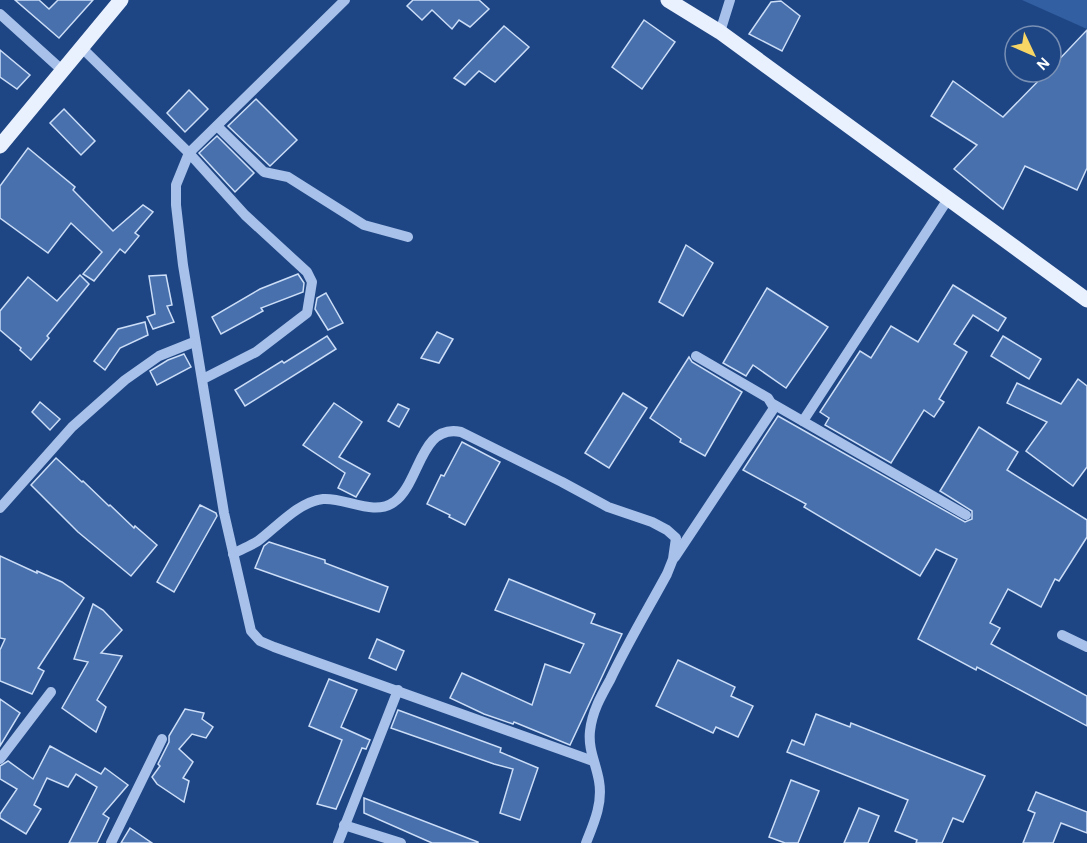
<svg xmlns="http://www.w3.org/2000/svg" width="1087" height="843" font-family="'Alegreya Sans',sans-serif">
	<rect width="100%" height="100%" fill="#1f4684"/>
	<polygon fill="#325fa2" points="1022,0 1087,0 1087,29"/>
	<g fill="#4770ad" stroke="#cbddf7" stroke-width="1.5">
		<polygon points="15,0 39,0 49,9 58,0 93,0 59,38"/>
		<polygon points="413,0 479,0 489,9 470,27 459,20 452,29 432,10 422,20 407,6"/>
		<polygon points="781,1 800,16 782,51 749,34 771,2"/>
		<polygon points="644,20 675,42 642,89 612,67"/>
		<polygon points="504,26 529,47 495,82 479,71 465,85 454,78"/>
		<polygon points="1087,30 1087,168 1077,190 1025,166 1003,209 954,169 977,145 931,116 953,81 1003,117 1047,72 1051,72 1051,68"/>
		<polygon points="0,50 30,75 17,89 0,77"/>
		<polygon points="189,90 208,109 185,132 167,113"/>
		<polygon points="256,99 297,140 270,166 228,126"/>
		<polygon points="64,109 95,141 81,155 50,123"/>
		<polygon points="217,136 254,173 235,192 199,153"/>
		<polygon points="28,148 75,187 73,190 113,231 143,205 153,212 135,233 139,236 125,253 120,249 94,281 83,274 102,252 71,223 48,253 0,218 0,186"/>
		<polygon points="686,245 713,263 683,316 659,302"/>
		<polygon points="298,274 304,283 303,292 261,308 263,311 221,334 212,317 260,289"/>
		<polygon points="80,275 89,284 47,336 49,338 31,360 20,350 21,348 0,330 0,311 28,277 57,301"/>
		<polygon points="166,275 172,305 167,306 174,322 153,329 147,317 155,314 149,276"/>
		<polygon points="953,285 1006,318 998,331 973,315 954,344 967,352 939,399 944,402 934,417 924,410 891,463 825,425 829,418 820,412 860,351 871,358 891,326 918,342"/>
		<polygon points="767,288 828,327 786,388 753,365 746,376 723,363"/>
		<polygon points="326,293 343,323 328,330 315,309 317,298"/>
		<polygon points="145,322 148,335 120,348 105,370 94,361 118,329"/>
		<polygon points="437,332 453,339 439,363 421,358"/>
		<polygon points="327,336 336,349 245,406 235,390 282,361 284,363"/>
		<polygon points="1003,336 1041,359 1029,379 991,356"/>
		<polygon points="184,354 191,367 157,385 150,371 168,360"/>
		<polygon points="689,357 692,362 742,392 705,456 680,442 681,439 650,418"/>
		<polygon points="1078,379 1087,386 1087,467 1073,486 1026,451 1047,422 1007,403 1017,383 1061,404"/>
		<polygon points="623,393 647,408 609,468 585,453"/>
		<polygon points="40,402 60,419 50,430 32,412"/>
		<polygon points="334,403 362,422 339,457 370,474 356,497 338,488 345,473 303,445"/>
		<polygon points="398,404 409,409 399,427 388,421"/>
		<polygon points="778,416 965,522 972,519 972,511 940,491 979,427 1018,452 1007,470 1087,520 1087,537 1059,581 1055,579 1041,607 1008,589 990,623 1000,628 991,644 1087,696 1087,726 977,667 976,670 918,639 957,559 936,549 920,576 804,507 806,504 743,470"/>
		<polygon points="462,442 500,462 465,525 449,517 450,515 427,504 441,475 444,476"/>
		<polygon points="56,458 82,482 83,481 109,506 110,505 134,528 135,526 157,545 131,576 78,532 31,485"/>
		<polygon points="200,505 216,513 217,516 174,592 157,582"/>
		<polygon points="269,542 325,560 325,563 388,587 379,612 255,568 264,546"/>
		<polygon points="0,556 37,573 37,571 62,582 84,598 38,668 44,671 32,694 0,681 0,650 5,639 0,638"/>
		<polygon points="509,579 595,614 591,623 622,634 570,745 514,722 513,724 484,714 450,698 462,673 532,705 545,664 570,673 584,644 495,610"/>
		<polygon points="93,604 103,610 122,630 101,653 122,656 97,700 106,707 96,732 62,708 88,662 74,659"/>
		<polygon points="377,639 404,651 396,670 369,658"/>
		<polygon points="678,660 735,687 731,696 753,706 738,737 716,727 713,733 656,706"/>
		<polygon points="329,679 357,690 341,727 370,740 366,749 362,748 336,809 317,804 342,740 309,726"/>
		<polygon points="0,699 20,713 0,746"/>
		<polygon points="185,709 204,713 202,719 213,727 206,738 192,734 179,749 193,762 183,778 189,781 184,802 157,784 152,777 160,766 158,764 169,742 169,736"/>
		<polygon points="398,710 501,748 500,752 538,768 520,820 500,813 513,769 494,764 391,728"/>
		<polygon points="816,714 850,727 851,723 985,776 963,822 953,818 942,843 916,843 917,840 895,831 908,800 787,752 792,740 804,745"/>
		<polygon points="50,746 101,774 105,768 128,785 103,814 109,818 97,843 69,843 97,787 76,774 68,787 47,778 34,805 41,809 26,834 0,818 0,814 17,789 0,779 0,766 8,761 33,779"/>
		<polygon points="791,780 819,791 798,843 785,843 769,837"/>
		<polygon points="1036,792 1087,812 1087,833 1061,823 1053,843 1023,843 1035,813 1028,810"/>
		<polygon points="364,798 478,842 478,843 432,843 364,813"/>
		<polygon points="859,808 879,816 868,843 844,843"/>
		<polygon points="130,828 152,843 121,843"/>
	</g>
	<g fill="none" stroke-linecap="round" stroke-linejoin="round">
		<g stroke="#a7c1ea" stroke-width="10">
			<polyline points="0,14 63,71"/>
			<polyline points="720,32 730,0"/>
			<polyline points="82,48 189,153 345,0"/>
			<polyline points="217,126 264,172 288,177 364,225 408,237"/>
			<polyline points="203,379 256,352 307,313 312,282 307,272 245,215 189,153 176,185 176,205 183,265 224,513 251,631 260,641 274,647 593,761"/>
			<polyline points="773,404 966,515"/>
			<polyline points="803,421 948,199"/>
			<polyline points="0,508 72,427 125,380 159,356 194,342"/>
			<path d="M 233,554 C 242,549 250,546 258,541 C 277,527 298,502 323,499 C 345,497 374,517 394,502 C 420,484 420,423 461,432 L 562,482 L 608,507 L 652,522 L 667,530 L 676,538 L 673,559 L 667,574 C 648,609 627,644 610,680 C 601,696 592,712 590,731 C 588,750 596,763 599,781 C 603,803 594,823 586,843"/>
			<polyline points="675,557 774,408 768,398 696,356"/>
			<polyline points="1062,635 1087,647"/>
			<polyline points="0,759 51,692"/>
			<polyline points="344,825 401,843"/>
			<polyline points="111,843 162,739"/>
			<polyline points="338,843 398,690"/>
		</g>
		<g stroke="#eaf1fe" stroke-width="15">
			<polyline points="668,0 720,32 1087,300"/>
			<polyline points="0,146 121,0"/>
		</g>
	</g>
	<g transform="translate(1033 54) rotate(134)"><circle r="28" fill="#1f4684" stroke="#7990b5" stroke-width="1.5"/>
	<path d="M0-4.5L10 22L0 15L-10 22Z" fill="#f8d666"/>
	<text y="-9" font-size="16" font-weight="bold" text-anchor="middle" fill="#ffffff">N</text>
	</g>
</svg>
